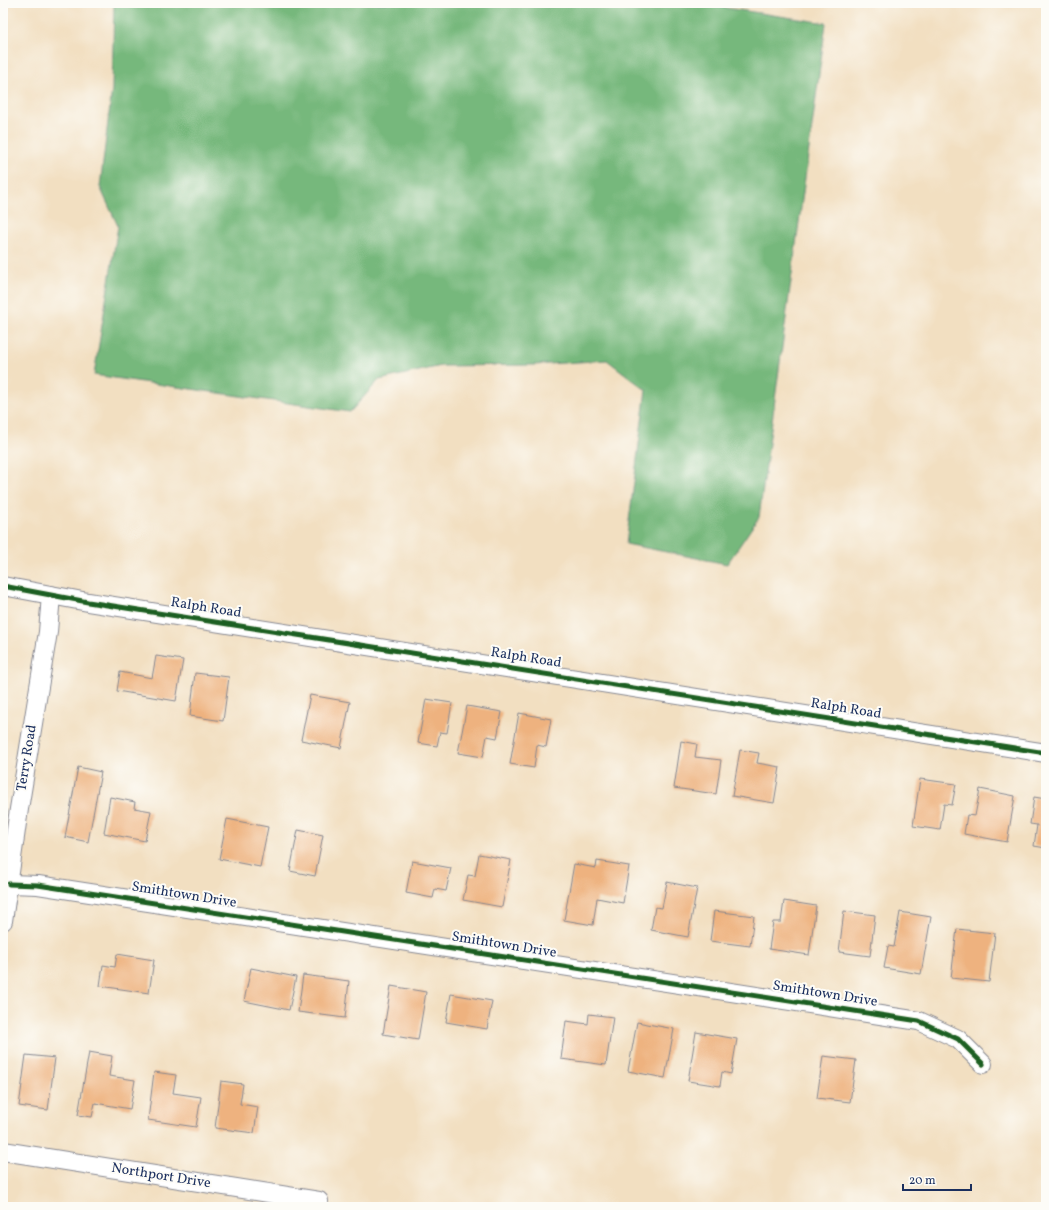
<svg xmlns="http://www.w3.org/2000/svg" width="1049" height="1210" font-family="Vollkorn,serif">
	<rect width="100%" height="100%" fill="#fdfcf7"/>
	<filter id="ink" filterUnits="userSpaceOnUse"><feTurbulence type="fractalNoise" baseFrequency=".025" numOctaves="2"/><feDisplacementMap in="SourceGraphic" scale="8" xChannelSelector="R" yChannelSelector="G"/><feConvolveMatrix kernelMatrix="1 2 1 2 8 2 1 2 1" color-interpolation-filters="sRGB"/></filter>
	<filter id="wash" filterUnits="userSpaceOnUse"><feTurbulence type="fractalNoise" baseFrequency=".012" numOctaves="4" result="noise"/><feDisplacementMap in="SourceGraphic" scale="16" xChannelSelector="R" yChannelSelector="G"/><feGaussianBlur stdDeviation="0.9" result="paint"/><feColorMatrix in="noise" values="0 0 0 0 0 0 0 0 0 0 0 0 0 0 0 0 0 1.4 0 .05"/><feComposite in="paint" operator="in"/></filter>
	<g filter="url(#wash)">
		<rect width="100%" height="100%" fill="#f2dfc1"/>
		<polygon fill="#76b87b" stroke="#48746c" points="114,3 693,3 826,23 759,517 727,564 626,544 646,390 607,360 534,365 441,366 379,380 350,412 94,375 118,226 100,187 112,89"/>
		<g id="blocks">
			<g fill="#eeb27f">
				<polygon points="156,656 183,660 176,701 117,691 120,672 152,678"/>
				<polygon points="195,673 229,677 223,721 190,716"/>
				<polygon points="310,695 350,702 341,748 301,740"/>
				<polygon points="426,699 452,703 447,733 440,732 437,746 418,743"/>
				<polygon points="467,706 502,712 497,738 487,736 483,757 458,753"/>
				<polygon points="519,713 551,719 546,747 537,745 534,768 510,764"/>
				<polygon points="681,741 697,744 695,757 721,760 716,794 674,788"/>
				<polygon points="740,750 759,753 757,763 780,767 774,803 732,796"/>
				<polygon points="78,767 101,772 88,842 65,837"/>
				<polygon points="920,779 956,784 952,805 944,804 940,830 913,826"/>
				<polygon points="980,789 1015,796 1007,842 964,834 967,815 975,816"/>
				<polygon points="110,797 135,802 134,808 151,811 145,841 104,833"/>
				<polygon points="1034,797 1046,799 1046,848 1034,846 1037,825 1030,824"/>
				<polygon points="227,819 268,827 260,867 219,859"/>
				<polygon points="298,830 323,835 315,876 290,871"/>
				<polygon points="479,854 511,860 502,907 463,900 468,875 475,876"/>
				<polygon points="412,861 451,868 446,891 435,889 433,898 406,893"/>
				<polygon points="597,861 629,866 623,903 597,898 593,925 564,920 574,864 596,868"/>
				<polygon points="667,882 697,888 688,937 651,930 655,907 662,908"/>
				<polygon points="784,901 816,906 809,955 769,949 773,922 781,922"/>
				<polygon points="714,911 754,916 750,946 710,941"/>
				<polygon points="844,911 875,915 870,956 839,952"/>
				<polygon points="900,912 931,917 921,974 884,968 888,946 894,947"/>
				<polygon points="957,929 995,933 989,982 951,978"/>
				<polygon points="117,954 154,960 149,993 100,986 103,965 115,967"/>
				<polygon points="251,968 296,977 289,1010 244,1001"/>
				<polygon points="303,975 349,981 345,1018 298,1012"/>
				<polygon points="391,986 426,992 418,1040 383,1034"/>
				<polygon points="451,994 492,1001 487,1029 446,1022"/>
				<polygon points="589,1014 613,1017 606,1065 561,1059 566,1021 588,1024"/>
				<polygon points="637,1022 674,1029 665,1078 628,1071"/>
				<polygon points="696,1032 737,1039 731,1074 722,1072 720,1086 688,1081"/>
				<polygon points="89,1052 112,1056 109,1076 135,1080 130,1109 95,1103 92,1117 78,1115"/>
				<polygon points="26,1055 55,1058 48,1110 19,1106"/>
				<polygon points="823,1056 856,1060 850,1102 817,1098"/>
				<polygon points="154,1072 176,1075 173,1093 201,1097 196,1127 148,1120"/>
				<polygon points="221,1081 243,1084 240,1104 258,1107 254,1133 215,1128"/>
			</g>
		</g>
	</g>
	<g filter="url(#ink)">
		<use href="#blocks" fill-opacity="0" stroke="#868790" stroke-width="1"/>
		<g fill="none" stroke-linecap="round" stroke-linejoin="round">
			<g stroke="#868790" stroke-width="20">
				<g id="minor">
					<polyline points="3,586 88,602 1046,753"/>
					<polyline points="9,884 38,885 919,1021 958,1039 983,1064"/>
					<polyline points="3,921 19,809 48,632 51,595"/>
					<polyline points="3,1151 319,1201"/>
				</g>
			</g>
			<use href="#minor" stroke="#fff" stroke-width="18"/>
			<g stroke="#fdfcf7" stroke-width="8">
				<g id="cycleway">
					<polyline points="3,586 88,602 1046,753"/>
					<polyline points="9,884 38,885 919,1021 958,1039 983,1064"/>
				</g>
			</g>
			<use href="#cycleway" stroke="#1b5e20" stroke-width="5"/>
		</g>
	</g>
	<g text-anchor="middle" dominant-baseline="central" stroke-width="4" stroke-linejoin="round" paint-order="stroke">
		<g font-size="14" fill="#1b2f5e" stroke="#fdfcf7">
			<text transform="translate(206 608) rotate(9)">Ralph Road</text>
			<text transform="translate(526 658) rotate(9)">Ralph Road</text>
			<text transform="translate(846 709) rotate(9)">Ralph Road</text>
			<text transform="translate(27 758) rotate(-81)">Terry Road</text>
			<text transform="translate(184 895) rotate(9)">Smithtown Drive</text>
			<text transform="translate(504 945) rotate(9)">Smithtown Drive</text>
			<text transform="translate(825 994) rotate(9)">Smithtown Drive</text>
			<text transform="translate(161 1176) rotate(9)">Northport Drive</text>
		</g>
	</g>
	<rect width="1049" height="1210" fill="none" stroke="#fdfcf7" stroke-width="16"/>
	<path d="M903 1184v6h68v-6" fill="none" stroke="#1b2f5e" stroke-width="2"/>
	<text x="909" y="1184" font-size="12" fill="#1b2f5e" stroke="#fdfcf7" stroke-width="3" paint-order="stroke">20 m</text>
</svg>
